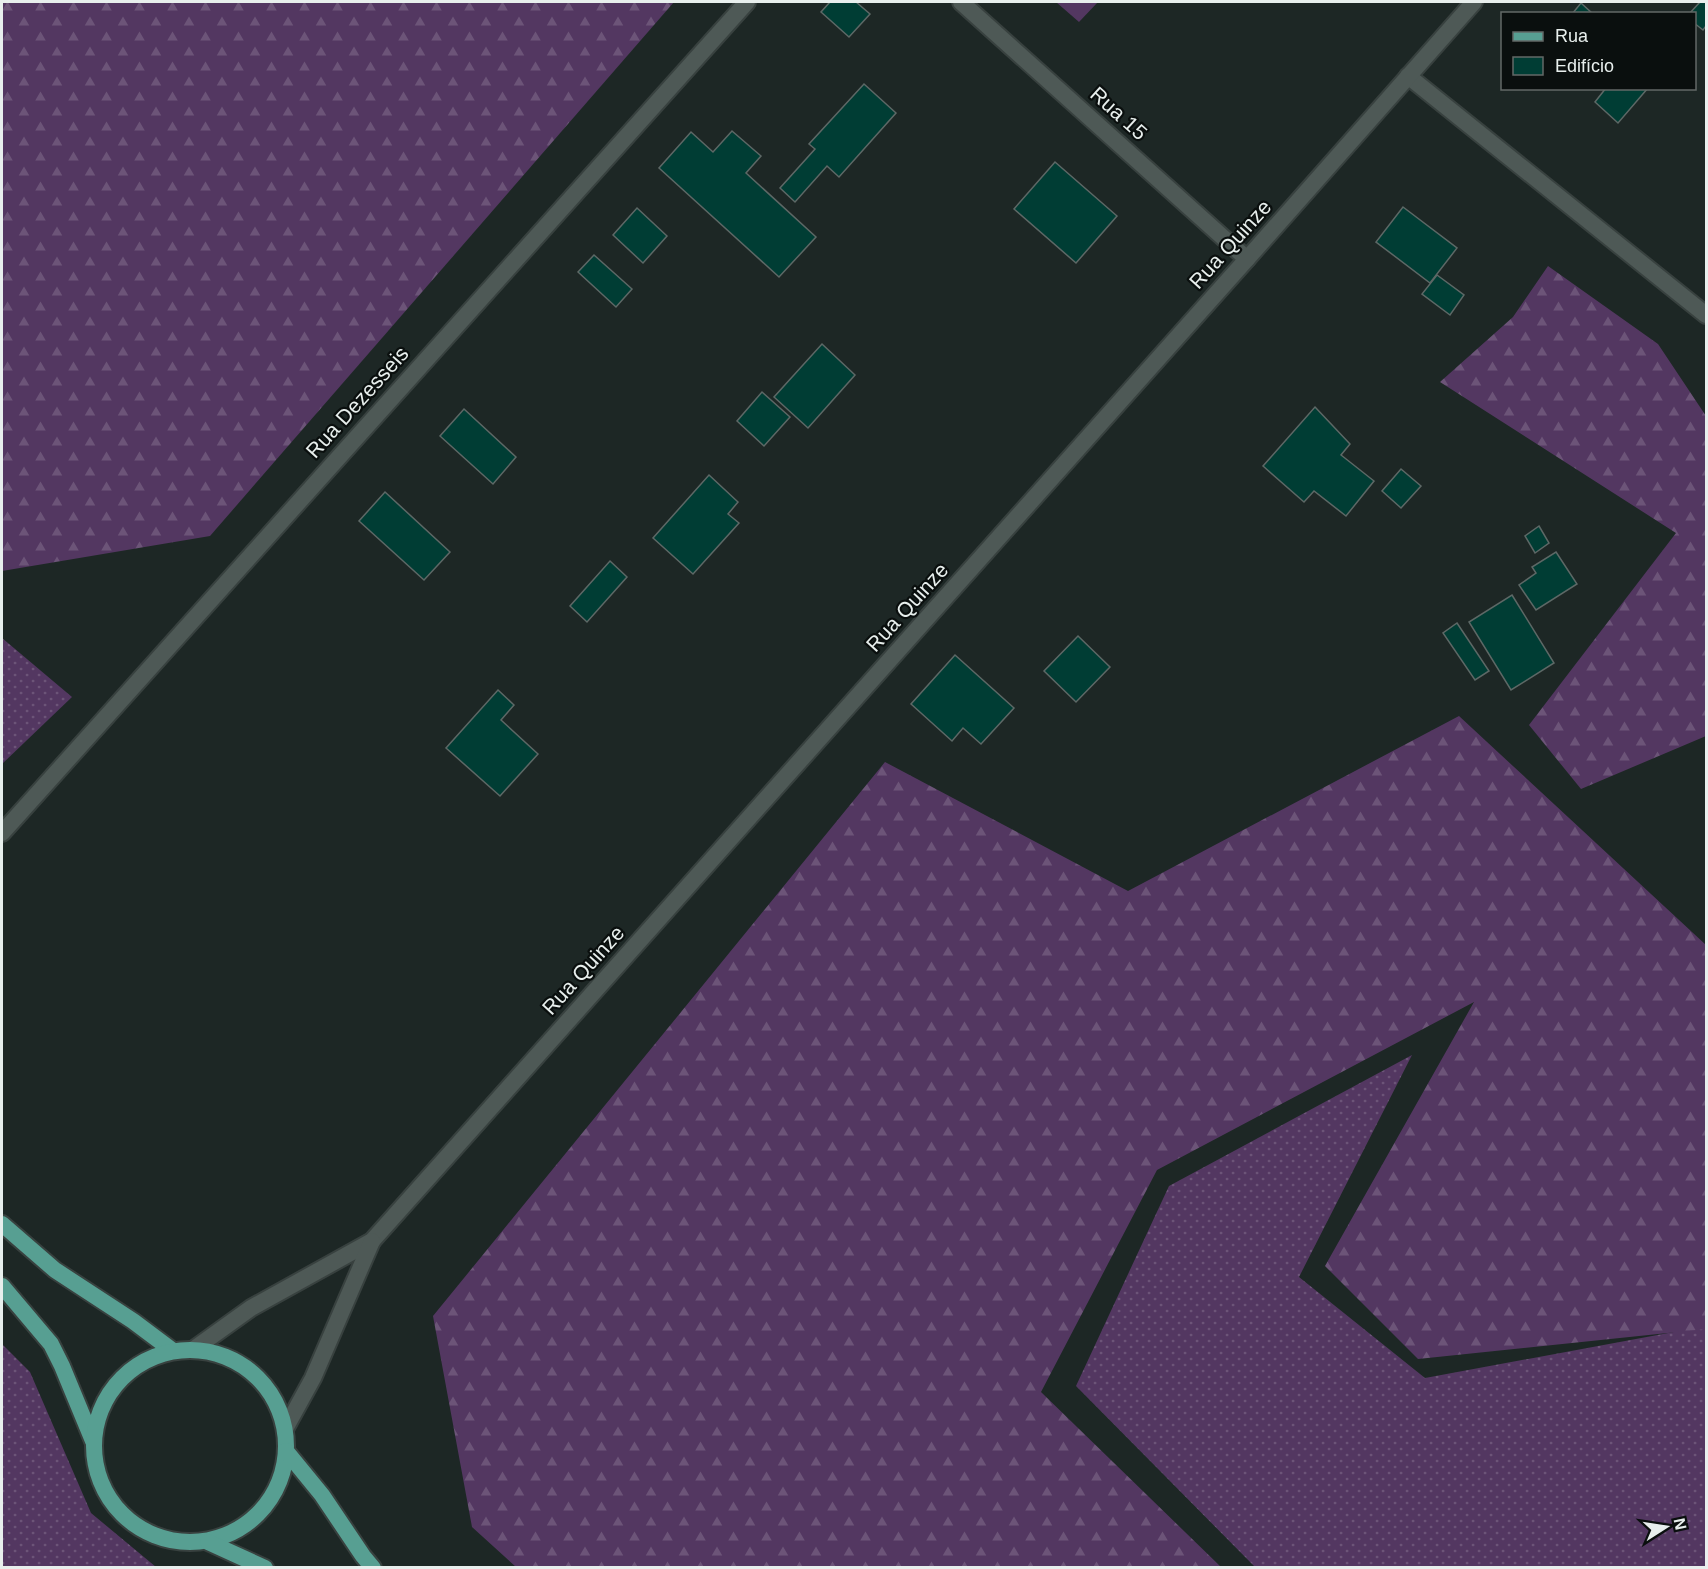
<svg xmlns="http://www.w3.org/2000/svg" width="1708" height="1569" font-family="Arial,sans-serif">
	<defs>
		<pattern id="grass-dots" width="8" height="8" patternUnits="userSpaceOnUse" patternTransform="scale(1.5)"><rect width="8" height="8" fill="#533761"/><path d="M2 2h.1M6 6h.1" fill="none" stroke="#6c5478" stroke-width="1.8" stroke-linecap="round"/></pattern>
		<pattern id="forest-firs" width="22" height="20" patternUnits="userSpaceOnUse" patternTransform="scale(1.5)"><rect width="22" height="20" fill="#533761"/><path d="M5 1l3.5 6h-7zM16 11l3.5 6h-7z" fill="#6c5478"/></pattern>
	</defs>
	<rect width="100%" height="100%" fill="#1d2725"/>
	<g fill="url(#grass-dots)">
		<polygon points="2,638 72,697 2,764"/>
		<polygon points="1412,1055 1299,1277 1425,1378 1706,1326 1706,1567 1255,1567 1076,1386 1169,1186"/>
		<polygon points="2,1344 30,1372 91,1513 156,1567 2,1567"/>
	</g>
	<g fill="url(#forest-firs)">
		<polygon points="2,2 674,2 210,536 2,571"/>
		<polygon points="1548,266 1658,344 1706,416 1706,736 1581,789 1529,725 1676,533 1440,382 1513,317"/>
		<polygon points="1459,716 1706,945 1706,1329 1418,1359 1325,1266 1474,1002 1157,1170 1041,1392 1221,1567 516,1567 472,1527 433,1316 885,762 1128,891"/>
	</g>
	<polygon fill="#533761" points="1056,2 1098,2 1079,22"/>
	<g fill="#003d34" stroke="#5d6866" stroke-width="1.5">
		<polygon points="830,2 856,2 870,14 849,37 821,12"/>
		<polygon points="1700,2 1706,2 1706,26 1703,30 1694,23 1694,14 1689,14"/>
		<polygon points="1581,3 1593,14 1572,14"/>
		<polygon points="864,84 896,113 839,177 827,166 795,202 780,188 815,149 809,144"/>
		<polygon points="1606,88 1648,88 1618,123 1595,102"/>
		<polygon points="732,131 761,156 746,173 816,237 779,277 659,168 691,132 713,152"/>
		<polygon points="1055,162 1117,216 1076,263 1014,209"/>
		<polygon points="1403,207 1457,248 1430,283 1376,242"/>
		<polygon points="637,208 667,236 643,263 613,235"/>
		<polygon points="594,255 632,289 616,307 578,272"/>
		<polygon points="1437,275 1464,295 1450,315 1422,294"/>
		<polygon points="822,344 855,375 808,428 774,397"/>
		<polygon points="762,392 790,417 764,446 737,421"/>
		<polygon points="1315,407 1350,444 1341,455 1374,481 1346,516 1314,491 1304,502 1263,466"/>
		<polygon points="464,409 516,457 493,484 440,436"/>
		<polygon points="1401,469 1421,486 1401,508 1382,491"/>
		<polygon points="709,475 738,502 728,514 739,523 693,574 653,538"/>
		<polygon points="385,492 450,552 424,580 359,521"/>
		<polygon points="1539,526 1549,543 1535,553 1525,536"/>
		<polygon points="1556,552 1577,584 1536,610 1519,585 1536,573 1532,567"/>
		<polygon points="610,561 627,577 587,622 570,606"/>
		<polygon points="1512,595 1554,663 1511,690 1469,622"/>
		<polygon points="1457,623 1489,671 1475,680 1443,633"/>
		<polygon points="1078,636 1110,667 1076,702 1044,671"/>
		<polygon points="955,655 1014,708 981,744 963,728 952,741 911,704"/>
		<polygon points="498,690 514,705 501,720 538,754 500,796 446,748"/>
	</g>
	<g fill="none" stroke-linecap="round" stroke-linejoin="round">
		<g stroke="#38413f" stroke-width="20">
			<g id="minor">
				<polyline points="961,2 1247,259"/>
				<polyline points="1408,76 1706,315"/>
				<polyline points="2,833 747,2"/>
				<polyline points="194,1349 251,1308 372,1241 1247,259 1474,2"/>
				<polyline points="285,1429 313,1378 372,1241"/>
			</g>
		</g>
		<g stroke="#38413f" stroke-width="20">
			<g id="primary">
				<polyline points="2,1224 55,1270 133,1321 173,1351"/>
				<polyline points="2,1286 51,1344 62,1366 93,1441"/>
				<circle cx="190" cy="1446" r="96"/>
				<polyline points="286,1451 322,1495 363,1556 373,1568"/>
				<polyline points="208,1542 265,1568"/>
			</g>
		</g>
		<use href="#minor" stroke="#4e5956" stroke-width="16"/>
		<use href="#primary" stroke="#579f92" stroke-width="16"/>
	</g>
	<g text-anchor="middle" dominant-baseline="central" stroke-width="4.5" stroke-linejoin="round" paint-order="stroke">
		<g font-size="21" fill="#e8efed" stroke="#0a0f0e">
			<text transform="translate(1119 113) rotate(42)">Rua 15</text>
			<text transform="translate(1230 244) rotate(-48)">Rua Quinze</text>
			<text transform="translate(357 402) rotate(-48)">Rua Dezesseis</text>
			<text transform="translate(907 607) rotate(-48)">Rua Quinze</text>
			<text transform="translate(583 970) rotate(-48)">Rua Quinze</text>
		</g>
	</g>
	<rect width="1708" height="1569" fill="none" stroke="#e8efed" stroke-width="6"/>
	<rect x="1501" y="12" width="195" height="78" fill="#0a0f0e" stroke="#636967" stroke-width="1.5"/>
	<rect x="1513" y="32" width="30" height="9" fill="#579f92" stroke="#636967" stroke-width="1.5"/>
	<text x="1555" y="42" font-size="18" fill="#e8efed">Rua</text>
	<rect x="1513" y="57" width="30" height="18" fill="#003d34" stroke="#636967" stroke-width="1.5"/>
	<text x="1555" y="72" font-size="18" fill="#e8efed">Edifício</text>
	<g transform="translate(1666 1527) rotate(78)" stroke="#0a0f0e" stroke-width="4.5" paint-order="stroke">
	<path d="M0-4.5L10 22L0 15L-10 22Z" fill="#e8efed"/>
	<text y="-9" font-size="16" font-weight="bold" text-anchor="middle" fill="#e8efed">N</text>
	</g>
</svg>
